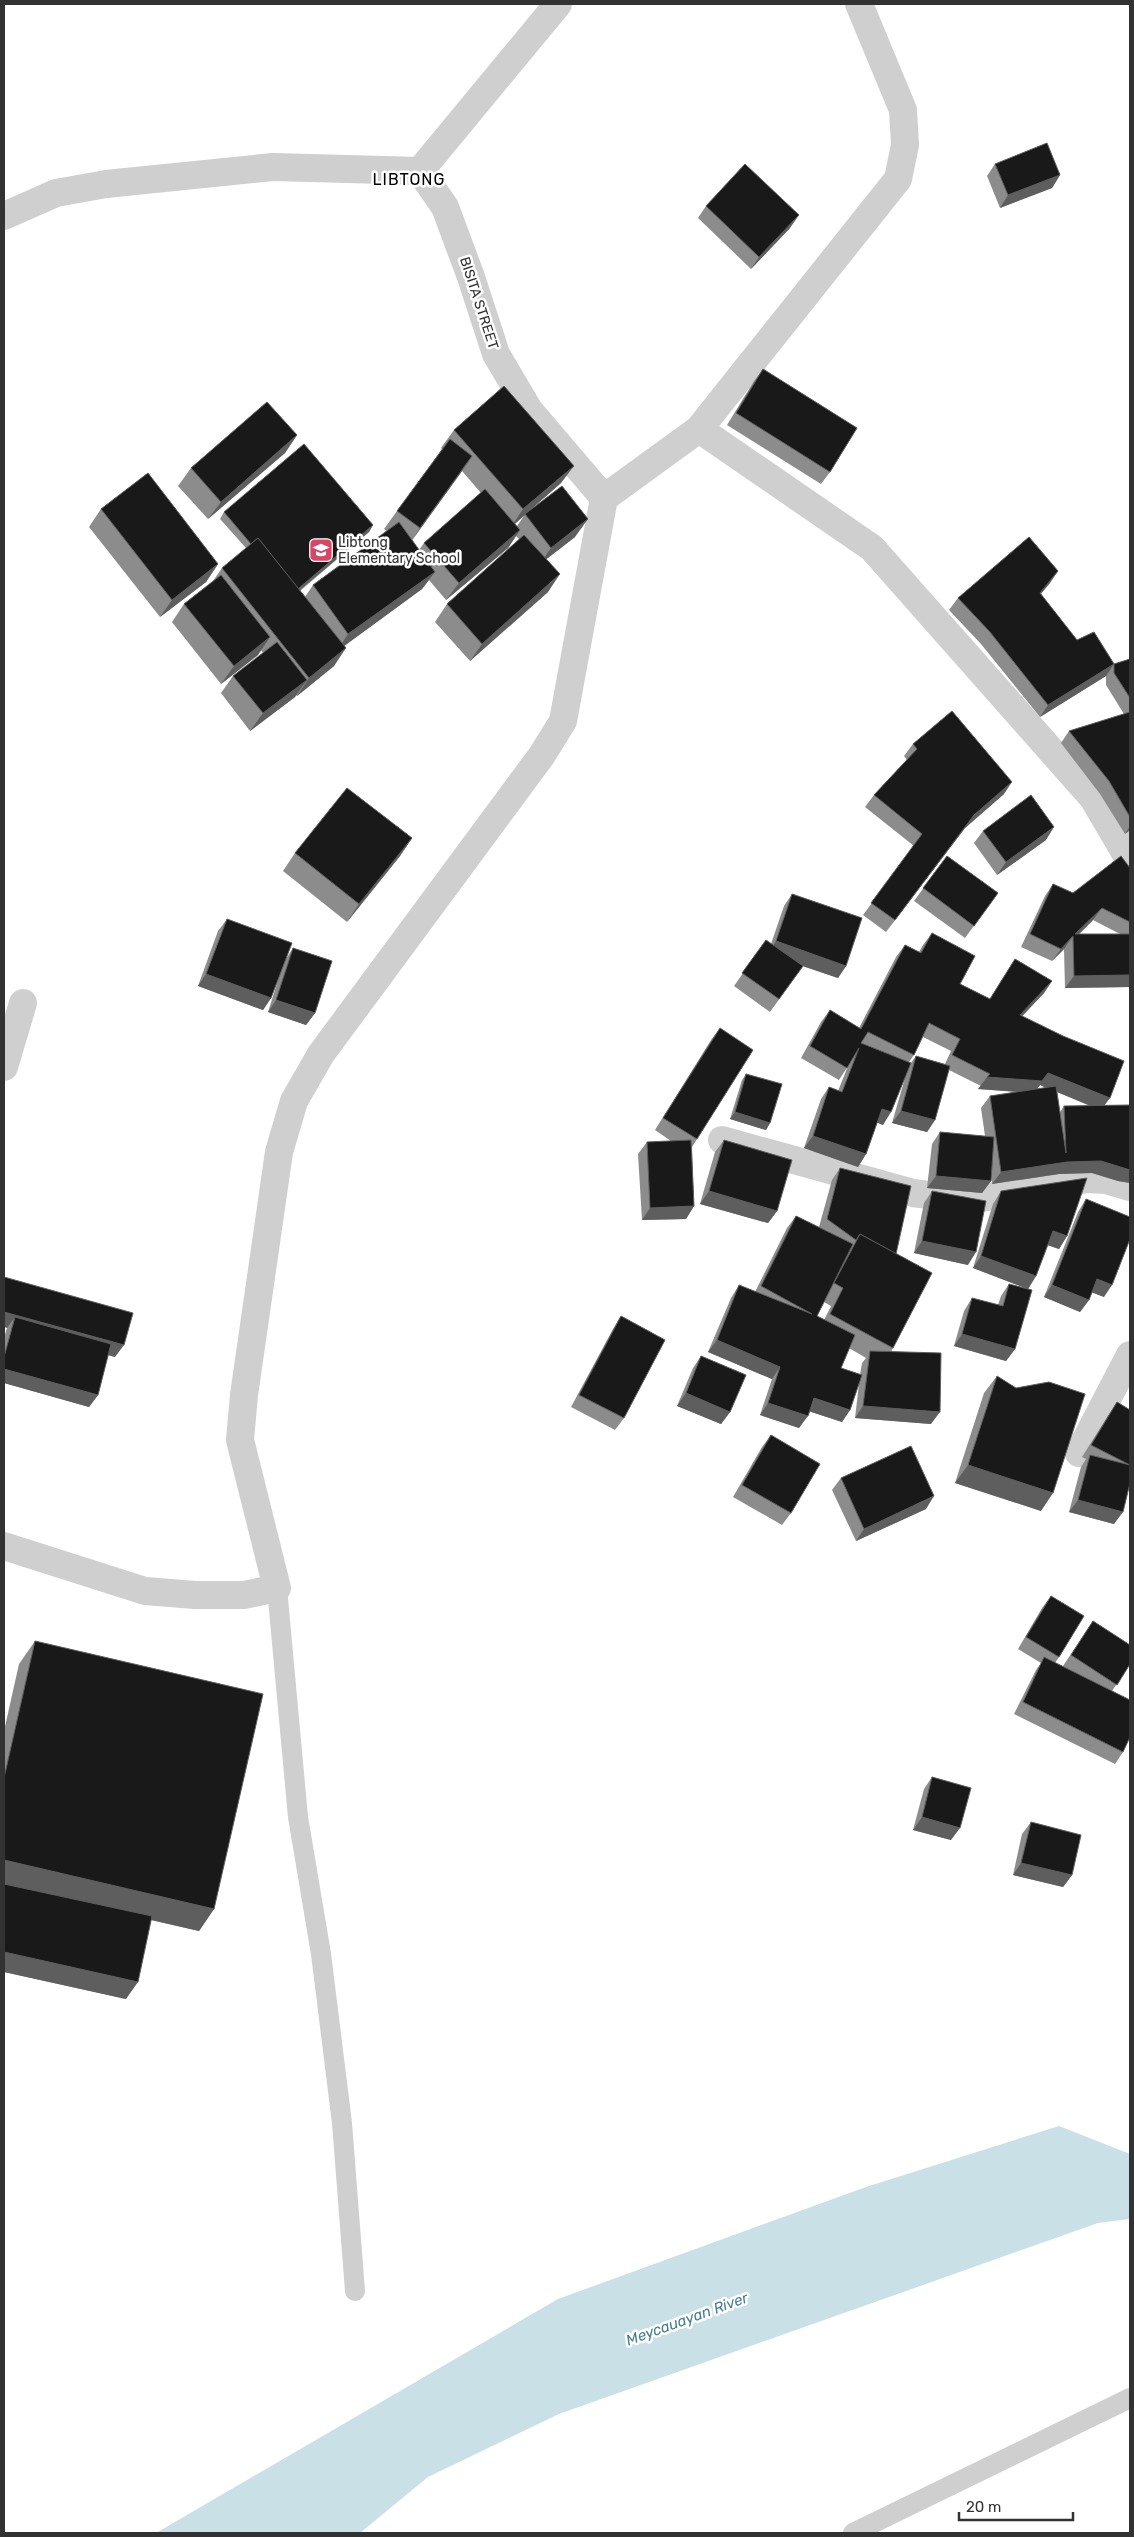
<svg xmlns="http://www.w3.org/2000/svg" width="1134" height="2537" font-family="Rubik,sans-serif">
	<rect width="100%" height="100%" fill="#fff"/>
	<polygon fill="#cae0e7" points="1059,2126 1130,2154 1130,2219 1098,2223 559,2414 428,2477 360,2533 156,2533 558,2299 866,2187"/>
	<g fill="none" stroke-linecap="round" stroke-linejoin="round">
		<g stroke="#cfcfcf" stroke-width="20">
			<polyline points="277,1588 298,1817 321,1954 342,2123 355,2291"/>
			<polyline points="853,2533 1130,2398"/>
		</g>
		<g stroke="#cfcfcf" stroke-width="28">
			<polyline points="420,171 445,207 471,277 496,354 529,410 604,498"/>
			<polyline points="420,171 558,4"/>
			<polyline points="4,216 56,193 106,184 273,167 420,171"/>
			<polyline points="699,429 872,548 1093,798 1130,861"/>
			<polyline points="4,1067 23,1003"/>
			<polyline points="722,1140 913,1193 967,1200 1011,1194 1086,1179 1106,1180 1130,1187"/>
			<polyline points="1079,1453 1130,1355"/>
			<polyline points="4,1546 145,1591 195,1595 244,1595 277,1588 240,1440 244,1395 279,1152 294,1101 321,1054 542,755 563,721 604,498 699,429 898,179 905,145 903,110 859,4"/>
		</g>
	</g>
	<g fill="#8c8c8c" fill-rule="evenodd">
		<polygon points="995,164 1060,175 1052,188 1000,208 987,176"/>
		<polygon points="706,206 790,228 751,269 698,218"/>
		<polygon points="763,369 830,472 821,484 727,425 754,381"/>
		<path d="M 454,430 L 561,483 L 532,508 L 575,537 L 546,559 L 548,592 L 470,661 L 435,622 L 447,604 L 519,539 L 516,536 L 508,548 L 446,600 L 429,580 L 422,589 L 344,646 L 334,666 L 297,696 L 296,695 L 295,697 L 250,731 L 221,693 L 233,676 L 263,653 L 261,650 L 258,655 L 221,684 L 172,622 L 184,604 L 213,581 L 222,568 L 246,548 L 220,519 L 224,512 L 373,525 L 369,532 L 300,591 L 305,597 L 313,585 L 387,531 L 384,529 L 442,449 L 441,448 ZM 462,471 L 481,493 L 424,543 L 419,550 L 412,540 ZM 524,516 L 517,526 L 515,524 Z"/>
		<polygon points="297,435 285,453 208,519 178,486 191,468"/>
		<polygon points="101,509 218,564 206,582 160,617 89,527"/>
		<polygon points="1050,583 1041,594 1077,640 1114,664 1130,659 1130,830 1125,834 1100,794 1061,743 1069,731 1124,714 1106,685 1106,676 1040,717 981,644 949,610 958,598"/>
		<polygon points="913,744 1004,794 965,828 886,932 863,915 914,846 865,807 874,795 907,760 904,756"/>
		<polygon points="983,831 1046,840 997,875 974,843"/>
		<polygon points="412,838 400,856 347,922 283,871 295,853"/>
		<polygon points="947,856 998,893 965,938 914,901"/>
		<path d="M 1130,868 L 1130,987 L 1065,988 L 1064,949 L 1052,961 L 1021,947 L 1045,896 L 1053,884 L 1073,893 ZM 1093,920 L 1120,934 L 1079,934 Z"/>
		<polygon points="792,894 846,966 838,978 802,966 803,966 770,1012 734,986 766,940 771,944 784,906"/>
		<polygon points="227,919 286,959 293,948 315,1013 306,1025 268,1012 280,974 271,998 263,1010 198,986 218,931"/>
		<path d="M 932,933 L 960,984 L 990,999 L 1015,959 L 1052,981 L 1044,993 L 1022,1016 L 1110,1098 L 1104,1105 L 1130,1105 L 1130,1183 L 1118,1181 L 1092,1173 L 1059,1174 L 992,1184 L 991,1175 L 991,1181 L 982,1193 L 927,1188 L 932,1144 L 940,1132 L 985,1136 L 981,1108 L 990,1096 L 1016,1092 L 978,1089 L 981,1086 L 949,1070 L 935,1120 L 927,1132 L 892,1123 L 905,1078 L 883,1125 L 877,1122 L 866,1154 L 858,1167 L 804,1148 L 821,1099 L 829,1087 L 838,1091 L 848,1066 L 839,1080 L 801,1058 L 821,1022 L 830,1010 L 859,1028 L 896,957 L 905,945 L 919,952 L 923,945 ZM 923,1037 L 951,1051 L 945,1064 L 916,1056 L 910,1064 L 909,1062 L 914,1055 ZM 1040,1085 L 1046,1088 L 1037,1089 ZM 1057,1092 L 1090,1106 L 1064,1106 L 1060,1112 Z"/>
		<polygon points="720,1028 697,1139 692,1147 694,1206 686,1219 642,1220 638,1154 647,1142 671,1141 655,1130 711,1040"/>
		<polygon points="746,1074 770,1123 766,1130 730,1119 742,1080"/>
		<polygon points="724,1140 777,1211 768,1223 700,1204 715,1152"/>
		<path d="M 840,1168 L 896,1254 L 893,1348 L 891,1352 L 931,1424 L 855,1418 L 859,1384 L 850,1410 L 842,1422 L 809,1411 L 799,1428 L 760,1415 L 772,1379 L 708,1352 L 731,1298 L 739,1285 L 755,1292 L 787,1228 L 796,1216 L 819,1227 L 832,1180 ZM 824,1302 L 831,1306 L 824,1320 L 817,1316 ZM 849,1348 L 866,1358 L 862,1363 L 860,1375 L 841,1368 Z"/>
		<polygon points="932,1191 968,1265 914,1253 924,1203"/>
		<polygon points="1001,1191 1067,1236 1059,1249 1048,1245 1036,1276 1028,1289 973,1268 993,1204"/>
		<polygon points="1086,1199 1104,1297 1092,1292 1089,1300 1080,1312 1044,1297 1078,1212"/>
		<polygon points="4,1277 115,1357 108,1355 98,1395 89,1407 4,1383 4,1338 7,1328"/>
		<polygon points="1009,1284 1015,1349 1006,1361 954,1346 964,1311 972,1298 998,1305 1001,1296"/>
		<polygon points="621,1316 624,1418 615,1430 571,1407 613,1329"/>
		<polygon points="701,1356 730,1412 721,1424 677,1406 693,1368"/>
		<polygon points="997,1376 1041,1511 955,1483 984,1393"/>
		<polygon points="1117,1402 1130,1410 1130,1483 1114,1524 1069,1512 1081,1467 1086,1459 1082,1457 1109,1414"/>
		<polygon points="771,1435 791,1513 782,1525 733,1497 762,1447"/>
		<polygon points="841,1478 926,1509 856,1541 832,1490"/>
		<polygon points="1051,1596 1059,1657 1055,1663 1063,1666 1093,1621 1130,1664 1112,1691 1123,1752 1115,1764 1014,1714 1036,1670 1041,1663 1018,1649 1042,1608"/>
		<polygon points="35,1641 214,1909 199,1931 151,1920 126,1999 4,1972 4,1731 19,1664"/>
		<polygon points="932,1777 951,1840 913,1830 924,1789"/>
		<polygon points="1031,1822 1072,1875 1063,1887 1013,1875 1022,1834"/>
	</g>
	<g fill="#5e5e5e">
		<polygon points="1060,175 1052,188 1000,208 1008,195"/>
		<polygon points="799,215 790,228 751,269 759,257"/>
		<polygon points="297,435 285,453 208,519 221,502"/>
		<polygon points="472,456 460,474 408,546 420,528"/>
		<polygon points="574,466 561,483 511,527 523,509"/>
		<polygon points="588,519 575,537 539,565 551,548"/>
		<polygon points="373,525 369,532 289,599 294,593"/>
		<polygon points="520,530 508,548 446,600 459,583"/>
		<polygon points="218,564 206,582 160,617 172,600"/>
		<polygon points="1058,571 1050,583 1031,605 1040,593"/>
		<polygon points="435,572 422,589 336,652 348,634"/>
		<polygon points="560,574 548,592 470,661 482,644"/>
		<polygon points="270,637 258,655 221,684 234,666"/>
		<polygon points="346,648 334,666 297,696 309,678"/>
		<polygon points="1114,664 1106,676 1040,717 1048,705"/>
		<polygon points="307,680 295,697 250,731 263,713"/>
		<polygon points="1012,782 1004,794 965,828 886,932 974,815"/>
		<polygon points="1130,826 1130,830 1125,834"/>
		<polygon points="1054,827 1046,840 997,875 1006,862"/>
		<polygon points="412,838 400,856 347,922 359,904"/>
		<polygon points="1102,908 1093,920 1073,940 1075,934"/>
		<polygon points="1073,936 1064,949 1052,961 1061,949"/>
		<polygon points="776,941 846,966 838,978 768,954"/>
		<polygon points="206,974 271,998 263,1010 198,986"/>
		<polygon points="1130,975 1130,987 1065,988 1074,976"/>
		<polygon points="1052,981 1044,993 1012,1027 1020,1015"/>
		<polygon points="276,1000 315,1013 306,1025 268,1012"/>
		<polygon points="1048,1073 1110,1098 1101,1110 1040,1085 1034,1093 978,1089 987,1077"/>
		<polygon points="882,1109 891,1112 883,1125 873,1121"/>
		<polygon points="901,1111 935,1120 927,1132 892,1123"/>
		<polygon points="735,1112 770,1123 766,1130 730,1119"/>
		<polygon points="813,1136 866,1154 858,1167 804,1148"/>
		<polygon points="1101,1161 1130,1170 1130,1183 1118,1181 1092,1173 1059,1174 992,1184 1001,1172 1067,1162"/>
		<polygon points="936,1176 991,1181 982,1193 927,1188"/>
		<polygon points="709,1191 777,1211 768,1223 700,1204"/>
		<polygon points="694,1206 686,1219 642,1220 650,1208"/>
		<polygon points="1053,1231 1067,1236 1059,1249 1044,1244"/>
		<polygon points="922,1241 976,1252 968,1265 914,1253"/>
		<polygon points="981,1256 1036,1276 1028,1289 973,1268"/>
		<polygon points="1097,1279 1112,1285 1104,1297 1088,1291"/>
		<polygon points="1052,1285 1089,1300 1080,1312 1044,1297"/>
		<polygon points="4,1312 124,1345 115,1357 11,1329 15,1317 7,1328 4,1327"/>
		<polygon points="962,1334 1015,1349 1006,1361 954,1346"/>
		<polygon points="717,1340 780,1367 772,1379 708,1352"/>
		<polygon points="4,1369 98,1395 89,1407 4,1383"/>
		<polygon points="686,1393 730,1412 721,1424 677,1406"/>
		<polygon points="814,1398 850,1410 842,1422 805,1410"/>
		<polygon points="768,1403 808,1416 799,1428 760,1415"/>
		<polygon points="863,1406 940,1412 931,1424 855,1418"/>
		<polygon points="968,1465 1053,1493 1041,1511 955,1483"/>
		<polygon points="934,1496 926,1509 856,1541 864,1529"/>
		<polygon points="1078,1500 1123,1512 1114,1524 1069,1512"/>
		<polygon points="922,1817 960,1828 951,1840 913,1830"/>
		<polygon points="4,1860 214,1909 199,1931 4,1886"/>
		<polygon points="1021,1863 1072,1875 1063,1887 1013,1875"/>
		<polygon points="4,1952 138,1982 126,1999 4,1972"/>
	</g>
	<g fill="#191919" stroke="#5e5e5e">
		<polygon points="1047,143 1060,175 1008,195 995,164"/>
		<polygon points="745,164 799,215 759,257 706,206"/>
		<polygon points="763,369 857,428 830,472 736,413"/>
		<polygon points="504,386 574,466 523,509 454,430"/>
		<polygon points="267,402 297,435 221,502 191,468"/>
		<polygon points="450,439 472,456 420,528 397,511"/>
		<polygon points="304,444 373,525 298,589 258,538 251,544 224,512"/>
		<polygon points="148,473 218,564 172,600 101,509"/>
		<polygon points="562,486 588,519 551,548 525,514"/>
		<polygon points="485,489 520,530 459,583 424,543"/>
		<polygon points="399,522 435,572 348,634 313,585"/>
		<polygon points="524,535 560,574 482,644 447,604"/>
		<polygon points="1029,537 1058,571 1040,593 1077,640 1094,632 1114,664 1048,705 990,632 958,598"/>
		<polygon points="258,538 346,648 309,678 222,568"/>
		<polygon points="221,575 270,637 234,666 184,604"/>
		<polygon points="277,642 307,680 263,713 233,676"/>
		<polygon points="1130,659 1130,698 1114,673 1114,664"/>
		<polygon points="952,711 1012,782 974,815 895,920 871,903 922,834 874,795 917,749 913,744"/>
		<polygon points="1130,712 1130,817 1109,781 1069,731"/>
		<polygon points="347,788 412,838 359,904 295,853"/>
		<polygon points="1031,795 1054,827 1006,862 983,831"/>
		<polygon points="947,856 998,893 974,926 923,888"/>
		<polygon points="1121,856 1130,868 1130,922 1102,908 1075,934 1130,934 1130,975 1074,976 1073,936 1061,949 1030,934 1053,884 1073,893"/>
		<polygon points="792,894 862,918 846,966 776,941"/>
		<polygon points="227,919 292,943 271,998 206,974"/>
		<polygon points="932,933 975,956 960,984 990,999 1015,959 1052,981 1020,1015 1063,1036 1124,1061 1110,1098 1048,1073 1042,1081 987,1077 990,1074 952,1055 960,1039 929,1023 914,1055 868,1032 861,1043 911,1063 891,1112 882,1109 866,1154 813,1136 829,1087 842,1092 859,1048 847,1068 810,1046 830,1010 861,1029 905,945 921,953"/>
		<polygon points="766,940 803,966 779,999 742,973"/>
		<polygon points="293,948 332,961 315,1013 276,1000"/>
		<polygon points="720,1028 753,1050 697,1139 663,1118"/>
		<polygon points="916,1056 950,1066 935,1120 901,1111"/>
		<polygon points="746,1074 782,1084 770,1123 735,1112"/>
		<polygon points="1056,1086 1066,1153 1064,1106 1130,1105 1130,1170 1101,1161 1067,1162 1001,1172 990,1096"/>
		<polygon points="940,1132 994,1137 991,1181 936,1176"/>
		<polygon points="691,1140 694,1206 650,1208 647,1142"/>
		<polygon points="724,1140 792,1160 777,1211 709,1191"/>
		<polygon points="840,1168 911,1186 896,1254 860,1234 856,1240 827,1219"/>
		<polygon points="1087,1178 1067,1236 1053,1231 1036,1276 981,1256 1001,1191"/>
		<polygon points="932,1191 986,1201 976,1252 922,1241"/>
		<polygon points="1086,1199 1130,1217 1130,1239 1112,1285 1097,1279 1089,1300 1052,1285"/>
		<polygon points="796,1216 853,1244 817,1316 855,1335 841,1368 862,1375 850,1410 814,1398 808,1416 768,1403 780,1367 717,1340 739,1285 812,1314 761,1286"/>
		<polygon points="860,1234 932,1273 893,1348 830,1314 843,1288 834,1283"/>
		<polygon points="4,1277 133,1313 124,1345 4,1312"/>
		<polygon points="1009,1284 1032,1290 1015,1349 962,1334 972,1298 1003,1306"/>
		<polygon points="621,1316 665,1340 624,1418 579,1395"/>
		<polygon points="15,1317 111,1344 98,1395 4,1369 4,1357"/>
		<polygon points="870,1351 941,1353 940,1412 863,1406"/>
		<polygon points="701,1356 746,1375 730,1412 686,1393"/>
		<polygon points="997,1376 1016,1388 1049,1382 1085,1394 1053,1493 968,1465"/>
		<polygon points="1117,1402 1130,1410 1130,1465 1091,1445"/>
		<polygon points="771,1435 820,1464 791,1513 742,1485"/>
		<polygon points="911,1446 934,1496 864,1529 841,1478"/>
		<polygon points="1090,1455 1130,1465 1130,1483 1123,1512 1078,1500"/>
		<polygon points="1051,1596 1084,1616 1059,1657 1026,1637"/>
		<polygon points="1093,1621 1130,1645 1130,1664 1117,1685 1071,1655"/>
		<polygon points="35,1641 263,1694 214,1909 4,1860 4,1778"/>
		<polygon points="1044,1657 1130,1700 1130,1737 1123,1752 1023,1702"/>
		<polygon points="932,1777 971,1788 960,1828 922,1817"/>
		<polygon points="1031,1822 1081,1835 1072,1875 1021,1863"/>
		<polygon points="4,1884 152,1916 138,1982 4,1952"/>
	</g>
	<defs>
		<g id="school-square" transform="scale(1.25)"><rect x="-9" y="-9" width="18" height="18" rx="4" fill="#d84665" stroke="#fff"/><path d="M0-5L7-2L0 1L-7-2ZM-4 1L0 2.5L4 1V4Q0 6-4 4Z" fill="#fff"/></g>
	</defs>
	<g fill-rule="evenodd">
		<use href="#school-square" x="321" y="550"/>
	</g>
	<g text-anchor="middle" dominant-baseline="central" stroke-width="5" stroke-linejoin="round" paint-order="stroke">
		<g font-size="14" fill="#323232" stroke="#fff">
			<text transform="translate(479 303) rotate(72)">BISITA STREET</text>
		</g>
		<g font-size="14" fill="#323232" stroke="#fff" text-anchor="start">
			<text x="338" y="542">Libtong<tspan x="338" dy="16">Elementary School</tspan></text>
		</g>
		<g font-size="15" font-style="italic" fill="#467d8f" stroke="#fff">
			<text transform="translate(687 2319) rotate(-20)">Meycauayan River</text>
		</g>
		<g font-size="16" letter-spacing="1" fill="#000" stroke="#fff">
			<text x="409" y="179">LIBTONG</text>
		</g>
	</g>
	<rect width="1134" height="2537" fill="none" stroke="#323232" stroke-width="10"/>
	<path d="M959 2512v8h114v-8" fill="none" stroke="#323232" stroke-width="2.5"/>
	<text x="966" y="2512" font-size="15" fill="#323232" stroke="#ffffff" stroke-width="4" paint-order="stroke">20 m</text>
</svg>
